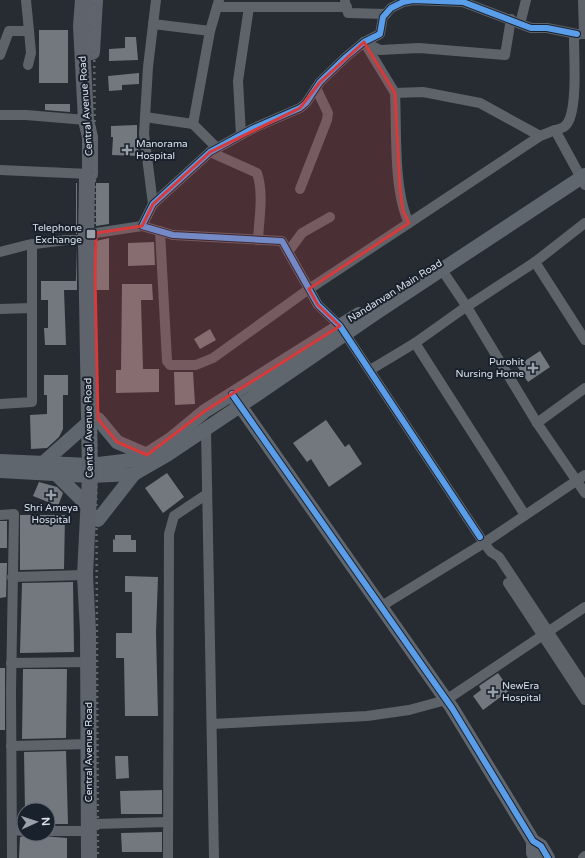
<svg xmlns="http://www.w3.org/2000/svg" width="585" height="858" font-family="'Varela Round',sans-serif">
	<rect width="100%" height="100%" fill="#272c32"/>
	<g fill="#73787e">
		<rect x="39" y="30" width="29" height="53"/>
		<polygon points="125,37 136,37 138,60 109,61 109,49 125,48"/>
		<polygon points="139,73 139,84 122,85 122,90 109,91 108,76"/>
		<polygon points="45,104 70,104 70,112 45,110"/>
		<polygon points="137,125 137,143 140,156 112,155 113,137 111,137 111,126"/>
		<rect x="76" y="183" width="1" height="51"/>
		<polygon points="96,183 109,183 109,224 96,226"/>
		<polygon points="109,238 109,290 96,290 96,241"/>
		<polygon points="154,242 155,265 128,266 128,243"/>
		<polygon points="77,246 77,290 64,290 66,345 45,345 44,328 48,328 48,300 41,300 41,281 76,281"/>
		<polygon points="122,284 152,284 153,300 141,300 143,369 159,369 159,392 116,393 116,370 121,370"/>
		<polygon points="210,329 216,340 200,349 194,339"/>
		<polygon points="540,351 550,367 528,382 517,366"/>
		<polygon points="174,372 193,372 195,404 175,405"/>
		<polygon points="44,375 68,375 68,395 63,395 63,429 59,437 47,448 31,449 30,415 47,414 47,395 44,395"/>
		<polygon points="326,420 345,447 349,444 362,464 329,487 311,459 307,462 293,443"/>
		<polygon points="167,473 184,497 163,513 145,488"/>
		<polygon points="39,482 57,487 63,493 58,506 33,496"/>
		<polygon points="20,515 65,515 64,569 20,570"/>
		<rect x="0" y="521" width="7" height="27"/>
		<polygon points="115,535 131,535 131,540 136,540 136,552 113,552 113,539 115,540"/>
		<polygon points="0,563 7,563 6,597 0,598"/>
		<polygon points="125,576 158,577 156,633 158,716 125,716 124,658 116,658 116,633 132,633 132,592 125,592"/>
		<polygon points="73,582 74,652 20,653 22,583"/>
		<rect x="0" y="668" width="5" height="62"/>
		<polygon points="23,669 67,669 66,738 22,739"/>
		<polygon points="498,673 510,690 483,710 473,696 481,690 479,686"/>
		<polygon points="66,751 68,824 48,824 48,810 25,810 24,752"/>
		<polygon points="115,756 128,756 129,778 116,779"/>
		<polygon points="162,790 162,814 121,814 120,791"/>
		<polygon points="162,832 162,852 122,852 121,833"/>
		<polygon points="29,835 67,838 67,858 19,858 20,837"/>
	</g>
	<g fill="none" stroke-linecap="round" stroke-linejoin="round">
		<g stroke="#5e6369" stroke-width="10">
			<polyline points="583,0 584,34"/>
			<polyline points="345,2 348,13 386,14"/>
			<polyline points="217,7 347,7"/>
			<polyline points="153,24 210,31"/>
			<polyline points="520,24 526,0"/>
			<path d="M 585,34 L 577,34 L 574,39 C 574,58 578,112 566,125 C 564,128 559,129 555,130 L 585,185"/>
			<polyline points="364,42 395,93 423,92 480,103 540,136 555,130"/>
			<polyline points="364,42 380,50 419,48 505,55 511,19"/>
			<polyline points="0,55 9,31 29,31 26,0"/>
			<polyline points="28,65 31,53 29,31"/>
			<path d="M 395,93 C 397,130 393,190 409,223 L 540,136"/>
			<polyline points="0,115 26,115 86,120"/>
			<polyline points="145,117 193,124"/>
			<polyline points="241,135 238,81 249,7"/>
			<polyline points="217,148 193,124 210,31 219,0"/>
			<path d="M 210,152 L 257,173 C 264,194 259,218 258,240"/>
			<polyline points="0,170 90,174"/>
			<polyline points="300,189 327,120 328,113 316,88"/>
			<polyline points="153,204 144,134 148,67 156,0"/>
			<polyline points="160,231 167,361 170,365 196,365 213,358 309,289 409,223"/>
			<polyline points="0,252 27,245 66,240 86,240 96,233 142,226"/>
			<polyline points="288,252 302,233 330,217"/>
			<polyline points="535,262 585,340"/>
			<polyline points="442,270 467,307 537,423 585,493"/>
			<polyline points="0,309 31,308"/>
			<polyline points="415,343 525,515"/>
			<polyline points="370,370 415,343 460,311 535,262 585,223"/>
			<polyline points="0,404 32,402 32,244"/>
			<polyline points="537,423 585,388"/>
			<polyline points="206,429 214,858"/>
			<polyline points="0,515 14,514 11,690 12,858"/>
			<polyline points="480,537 340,326 318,305 282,241 173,235 142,226 153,204 210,152 254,128 300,108 306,103 320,82 346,57 364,42 380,34 383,17 391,8 403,2 413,0 463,2 531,28 547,28 577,34"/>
			<polyline points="484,543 491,552 499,557 585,687"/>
			<polyline points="12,577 85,575"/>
			<polyline points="508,583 585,700"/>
			<polyline points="380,607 484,543 585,475"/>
			<polyline points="11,663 89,662"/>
			<polyline points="212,724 367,716 409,710 446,700 585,607"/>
			<polyline points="11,746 90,744"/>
			<polyline points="94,824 168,822"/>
			<polyline points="12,830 24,831"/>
			<polyline points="48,831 89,831"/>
			<polyline points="168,858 169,534 174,516 207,494"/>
			<polyline points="583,858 585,856"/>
		</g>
		<g stroke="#60666e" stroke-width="14">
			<polyline points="236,400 452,708 533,841 541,846 548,858"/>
			<polyline points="98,419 117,442 147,455"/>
			<polyline points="0,461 90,465 140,459 171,439 205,411 359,314"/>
			<polyline points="43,463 89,422"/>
			<polyline points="0,471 90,476 134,474 167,455 240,406 376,313 585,175"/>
			<polyline points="56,474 88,506"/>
			<polyline points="98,520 134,474"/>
			<polyline points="533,841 533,853 536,858"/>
		</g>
		<g stroke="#5e636c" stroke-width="16">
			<polyline points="83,0 81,26 86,120 90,137 90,174 87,177 86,240 90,476 85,575 88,631 89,858"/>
			<polyline points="92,52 95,0"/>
		</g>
		<polyline stroke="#62676d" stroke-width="2.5" stroke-dasharray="2 4" stroke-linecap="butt" points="94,0 98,858"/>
		<g stroke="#19212d" stroke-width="8">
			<g id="cycleway">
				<polyline points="232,394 452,708 533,841 541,846 548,858"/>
				<polyline points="480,537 340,326 318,305 282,241 173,235 142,226 153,204 210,152 254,128 300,108 306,103 320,82 346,57 364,42 380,34 383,17 391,8 403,2 413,0 463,2 531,28 547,28 577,34"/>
			</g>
		</g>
		<use href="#cycleway" stroke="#5a9eea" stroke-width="6"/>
	</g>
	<path fill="#d63a3b" fill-opacity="0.2" stroke="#d63a3b" stroke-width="3" stroke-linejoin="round" d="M 364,42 L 395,93 L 400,188 L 403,211 L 409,223 L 309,289 L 318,305 L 340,326 L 205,411 L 147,455 L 117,442 L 98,419 L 95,274 L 96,233 L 142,226 L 153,204 L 210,152 L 300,108 L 320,82 Z"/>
	<g fill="#9ba1a8" stroke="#19212d" stroke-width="1.5">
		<path d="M125 144h4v4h4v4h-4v4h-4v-4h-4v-4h4z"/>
		<rect x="86" y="229" width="10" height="10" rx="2"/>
		<path d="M531 362h4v4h4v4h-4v4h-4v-4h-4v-4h4z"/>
		<path d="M49 489h4v4h4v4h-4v4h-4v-4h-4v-4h4z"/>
		<path d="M491 686h4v4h4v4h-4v4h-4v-4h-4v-4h4z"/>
	</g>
	<g text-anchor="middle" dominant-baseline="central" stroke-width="4" stroke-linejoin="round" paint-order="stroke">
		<g font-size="10" fill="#dae0e8" stroke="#19212d">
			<text transform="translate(86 106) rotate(-94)">Central Avenue Road</text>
			<text transform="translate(395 291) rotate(-32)">Nandanvan Main Road</text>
			<text transform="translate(89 428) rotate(-91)">Central Avenue Road</text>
			<text transform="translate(89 752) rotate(-90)">Central Avenue Road</text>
		</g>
		<g font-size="10" fill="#dae0e8" stroke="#19212d" text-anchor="start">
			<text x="136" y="144">Manorama<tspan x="136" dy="12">Hospital</tspan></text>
			<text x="82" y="228" text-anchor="end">Telephone<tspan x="82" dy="12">Exchange</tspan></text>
			<text x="524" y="362" text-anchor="end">Purohit<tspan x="524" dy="12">Nursing Home</tspan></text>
			<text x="51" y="508" text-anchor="middle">Shri Ameya<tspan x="51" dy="12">Hospital</tspan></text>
			<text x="502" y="686">NewEra<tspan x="502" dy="12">Hospital</tspan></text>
		</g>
	</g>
	<g transform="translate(36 822) rotate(87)"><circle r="19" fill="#19212d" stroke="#666d78"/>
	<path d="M0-3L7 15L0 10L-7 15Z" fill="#9ba1a8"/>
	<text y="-6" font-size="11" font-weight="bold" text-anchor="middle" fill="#dae0e8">N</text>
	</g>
</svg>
